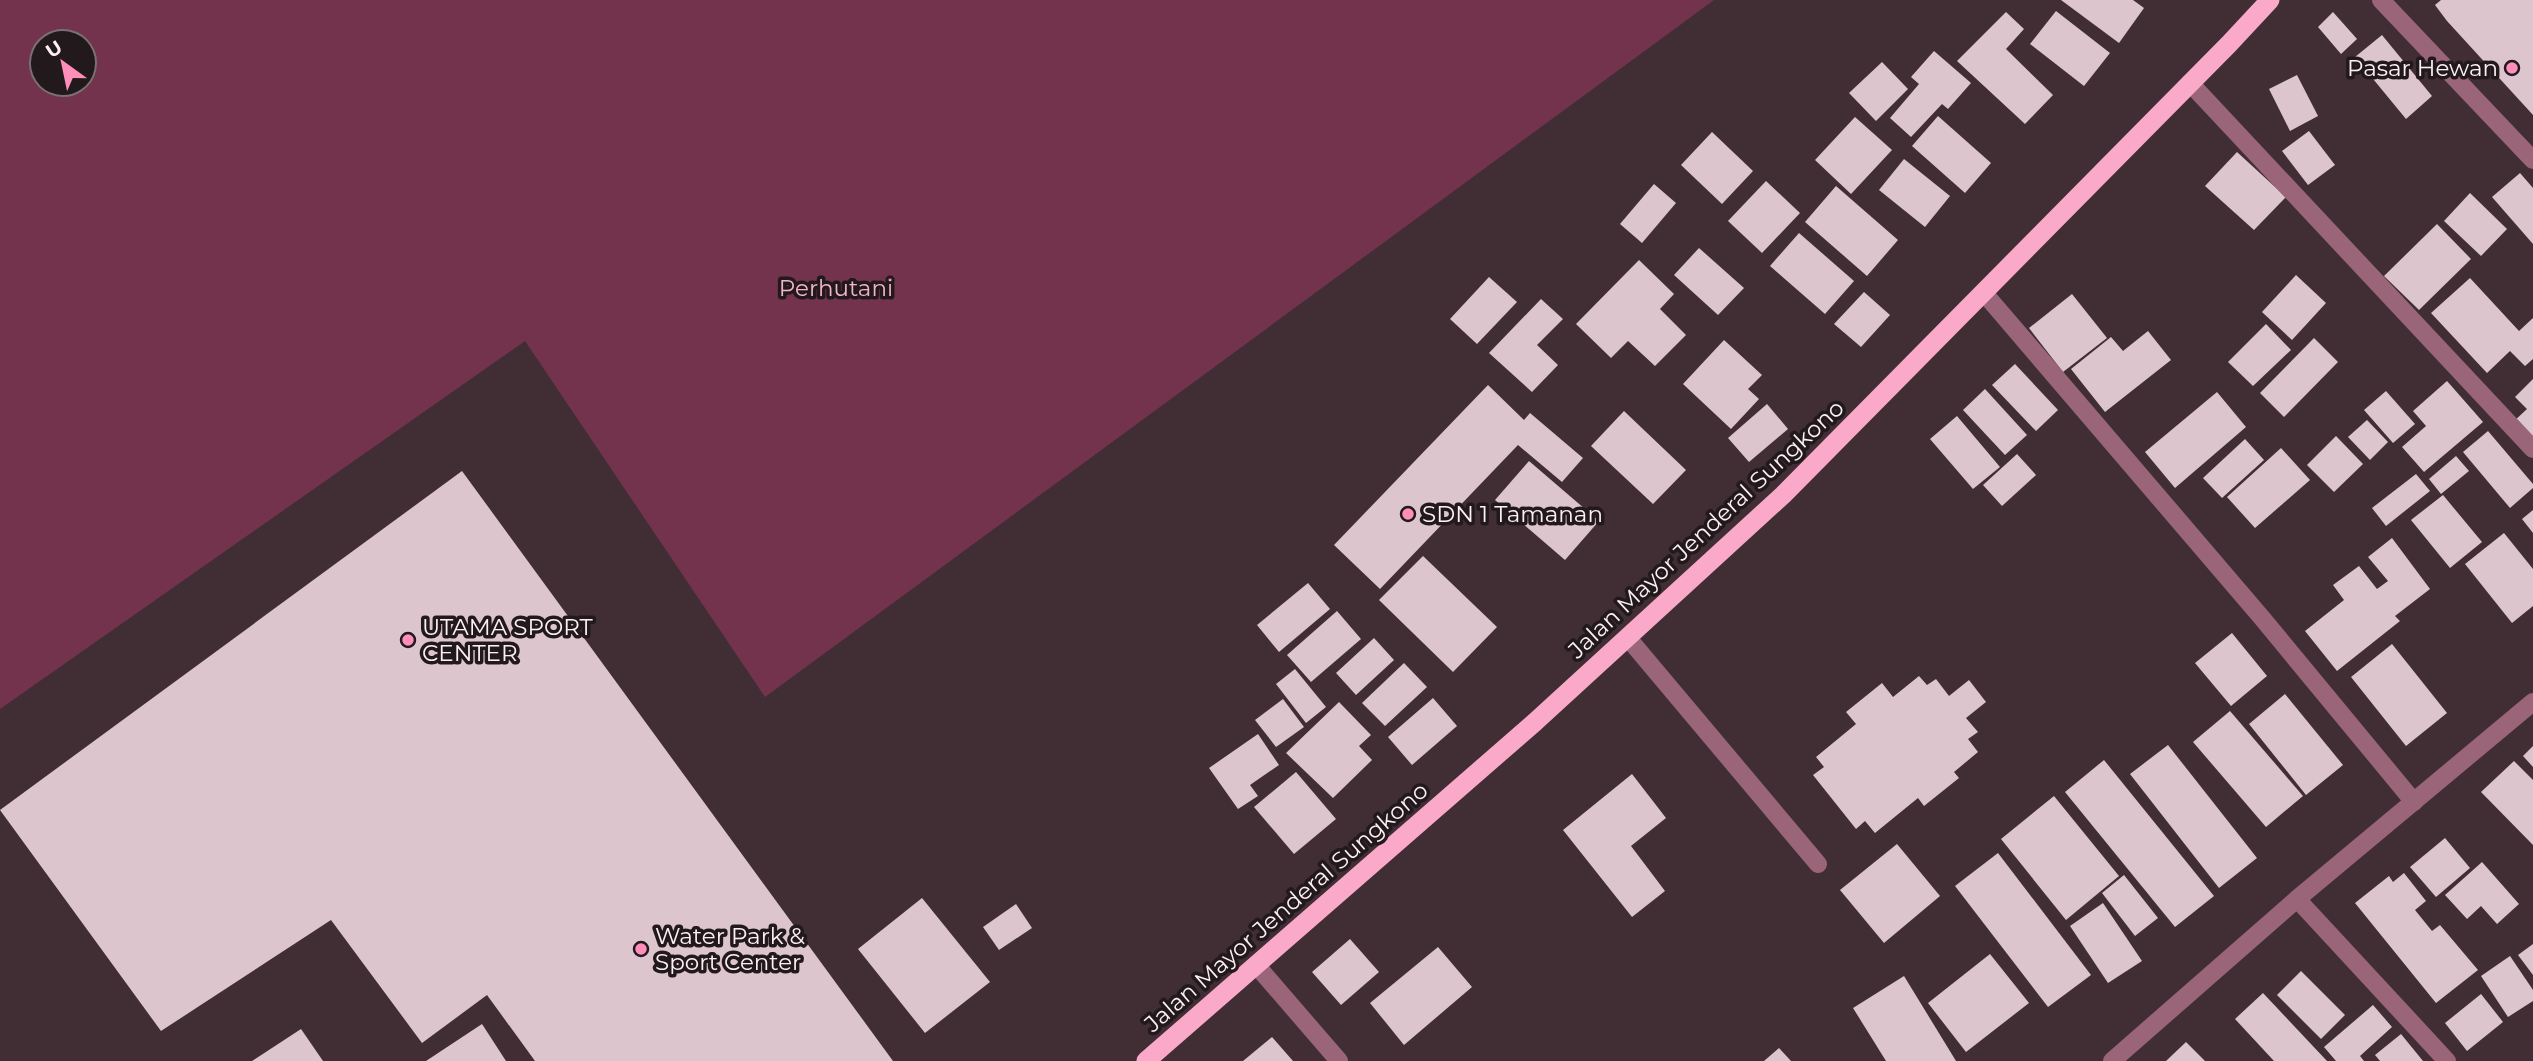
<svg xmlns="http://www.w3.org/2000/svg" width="2533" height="1061" viewBox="0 0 2533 1061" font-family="Montserrat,sans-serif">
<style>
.green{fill:#73334d;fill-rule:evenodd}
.building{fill:#ddc5cd}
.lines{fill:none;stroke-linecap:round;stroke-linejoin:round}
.service{stroke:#9a6578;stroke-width:18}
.minor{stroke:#9a6578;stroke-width:18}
.trunk{stroke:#faaac8;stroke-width:19}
.poi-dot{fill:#ff8eba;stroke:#22191c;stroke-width:2.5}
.labels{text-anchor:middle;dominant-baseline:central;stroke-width:7;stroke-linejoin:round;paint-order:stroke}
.poi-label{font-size:23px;fill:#fdf0f4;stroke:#22191c;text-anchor:start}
.park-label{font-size:23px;fill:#f3b3c9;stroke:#22191c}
.street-label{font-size:23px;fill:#fdf0f4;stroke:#22191c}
</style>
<rect width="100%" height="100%" fill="#412e35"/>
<path class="green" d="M 0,0 L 1714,0 L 765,697 L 525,341 L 0,709 ZM 42,42 L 84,42 L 84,84 L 42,84 Z"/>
<g class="building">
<path d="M 2061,0 L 2133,0 L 2144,8 L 2119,43 Z"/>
<path d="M 2441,0 L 2533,0 L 2533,115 L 2447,21 L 2435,5 Z"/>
<path d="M 2056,11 L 2110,53 L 2084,86 L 2030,44 Z"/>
<path d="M 2006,12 L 2024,29 L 2006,49 L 2053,95 L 2025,124 L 1957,61 Z"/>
<path d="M 2333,12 L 2357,39 L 2341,54 L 2318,27 Z"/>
<path d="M 2382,35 L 2432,96 L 2406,119 L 2355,57 Z"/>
<path d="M 1934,51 L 1971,83 L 1948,109 L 1942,104 L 1911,137 L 1890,118 L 1919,84 L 1911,77 Z"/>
<path d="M 1882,62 L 1908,89 L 1876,121 L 1849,93 Z"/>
<path d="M 2297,75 L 2318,116 L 2290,131 L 2269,89 Z"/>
<path d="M 1938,116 L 1991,163 L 1965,193 L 1912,146 Z"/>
<path d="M 1855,117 L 1892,150 L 1851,194 L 1815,160 Z"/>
<path d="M 2309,131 L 2335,165 L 2308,185 L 2282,151 Z"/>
<path d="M 1712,132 L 1753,171 L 1722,204 L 1681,165 Z"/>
<path d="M 2237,152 L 2286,197 L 2254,230 L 2205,186 Z"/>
<path d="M 1904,159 L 1950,196 L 1925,227 L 1879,190 Z"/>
<path d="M 2520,173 L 2533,188 L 2533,244 L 2492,197 Z"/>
<path d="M 1766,181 L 1800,213 L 1762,253 L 1728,221 Z"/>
<path d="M 1654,184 L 1676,203 L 1642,243 L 1620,224 Z"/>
<path d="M 1836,186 L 1898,240 L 1867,276 L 1805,222 Z"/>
<path d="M 2470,193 L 2507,229 L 2481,256 L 2444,221 Z"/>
<path d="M 2437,224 L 2471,259 L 2419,310 L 2384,276 Z"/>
<path d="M 1799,233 L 1854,281 L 1825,314 L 1770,266 Z"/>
<path d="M 1699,248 L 1744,288 L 1718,315 L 1674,275 Z"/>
<path d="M 1639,260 L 1674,294 L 1660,309 L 1686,335 L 1655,366 L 1628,341 L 1611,358 L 1576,324 Z"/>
<path d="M 2296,275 L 2326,303 L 2292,340 L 2262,312 Z"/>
<path d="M 1489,277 L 1517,302 L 1477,344 L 1450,319 Z"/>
<path d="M 2470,278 L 2519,331 L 2533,318 L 2533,359 L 2525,366 L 2510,351 L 2487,373 L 2431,313 Z"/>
<path d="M 1864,292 L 1890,315 L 1861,347 L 1834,324 Z"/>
<path d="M 2072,294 L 2107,338 L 2063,372 L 2029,328 Z"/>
<path d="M 1541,299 L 1563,319 L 1537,345 L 1558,365 L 1532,392 L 1489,353 Z"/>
<path d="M 2266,324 L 2291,350 L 2253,386 L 2228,362 Z"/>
<path d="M 2148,331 L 2171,360 L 2105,412 L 2071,369 L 2111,337 L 2123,351 Z"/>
<path d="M 2314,338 L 2338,362 L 2284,417 L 2260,393 Z"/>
<path d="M 1724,340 L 1762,375 L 1748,389 L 1759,399 L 1731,429 L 1683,384 Z"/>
<path d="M 2015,364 L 2058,410 L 2036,431 L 1992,385 Z"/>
<path d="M 2533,379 L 2533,446 L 2512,423 L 2527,409 L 2515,397 Z"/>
<path d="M 2447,381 L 2483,422 L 2424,472 L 2402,447 L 2426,426 L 2413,411 Z"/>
<path d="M 1488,385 L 1524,420 L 1530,413 L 1583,458 L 1562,482 L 1518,445 L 1380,589 L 1334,545 Z"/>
<path d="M 1985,389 L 2027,435 L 2005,455 L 1963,410 Z"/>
<path d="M 2386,391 L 2415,424 L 2393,443 L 2364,410 Z"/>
<path d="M 2217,392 L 2246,427 L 2175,488 L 2145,452 Z"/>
<path d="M 1767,404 L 1788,429 L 1749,462 L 1728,438 Z"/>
<path d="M 1624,411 L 1686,470 L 1653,504 L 1591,446 Z"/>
<path d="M 1957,416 L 2000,467 L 1973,489 L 1930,439 Z"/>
<path d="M 2367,420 L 2388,442 L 2370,460 L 2348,437 Z"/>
<path d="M 2488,431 L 2533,484 L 2533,488 L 2510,508 L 2463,452 Z"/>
<path d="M 2336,436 L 2363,464 L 2334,492 L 2307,465 Z"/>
<path d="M 2245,439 L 2264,460 L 2222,498 L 2203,478 Z"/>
<path d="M 2281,448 L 2310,480 L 2255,528 L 2227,497 Z"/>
<path d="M 2017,454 L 2036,475 L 2002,506 L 1983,485 Z"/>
<path d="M 2456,456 L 2469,471 L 2441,494 L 2429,479 Z"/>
<path d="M 1529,461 L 1599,521 L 1565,560 L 1495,500 Z"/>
<path d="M 462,471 L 893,1061 L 535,1061 L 487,995 L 422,1043 L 331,920 L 161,1031 L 0,810 Z"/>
<path d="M 2416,474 L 2430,491 L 2386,526 L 2372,508 Z"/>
<path d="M 2443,495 L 2482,542 L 2450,568 L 2411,520 Z"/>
<path d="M 2533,510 L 2533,533 L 2522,519 Z"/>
<path d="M 2504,533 L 2533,569 L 2533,606 L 2512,623 L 2465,564 Z"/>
<path d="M 2392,538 L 2430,589 L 2395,616 L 2400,621 L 2337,671 L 2305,631 L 2344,600 L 2333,585 L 2359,566 L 2377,589 L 2388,581 L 2368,557 Z"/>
<path d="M 1423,556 L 1497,627 L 1453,672 L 1379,600 Z"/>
<path d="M 1308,583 L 1330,609 L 1279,652 L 1257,625 Z"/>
<path d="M 1337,611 L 1361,639 L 1311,682 L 1287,655 Z"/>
<path d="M 2232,633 L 2267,676 L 2231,706 L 2195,663 Z"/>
<path d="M 1374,638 L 1394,660 L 1356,695 L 1336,673 Z"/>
<path d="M 2392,644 L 2447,713 L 2406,746 L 2351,677 Z"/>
<path d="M 1404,663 L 1427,687 L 1385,726 L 1362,703 Z"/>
<path d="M 1295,669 L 1326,707 L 1306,723 L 1276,684 Z"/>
<path d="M 1919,676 L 1927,685 L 1936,679 L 1949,696 L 1969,680 L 1986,702 L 1966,718 L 1978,732 L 1968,739 L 1978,752 L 1954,772 L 1959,778 L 1924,806 L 1918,798 L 1875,833 L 1865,821 L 1856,829 L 1813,775 L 1824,767 L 1816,757 L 1856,724 L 1846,712 L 1882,683 L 1893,697 Z"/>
<path d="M 2285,694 L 2343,765 L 2306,795 L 2249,724 Z"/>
<path d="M 1433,698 L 1457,726 L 1412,765 L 1388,737 Z"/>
<path d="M 1283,699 L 1304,727 L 1276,747 L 1255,720 Z"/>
<path d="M 1339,702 L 1371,735 L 1359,746 L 1372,760 L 1333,798 L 1286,753 Z"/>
<path d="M 2230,711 L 2303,796 L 2266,827 L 2193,742 Z"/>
<path d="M 1258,734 L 1279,765 L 1250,785 L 1258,796 L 1238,809 L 1209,768 Z"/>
<path d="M 2168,745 L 2257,858 L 2219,888 L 2130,774 Z"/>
<path d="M 2533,746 L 2533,767 L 2523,756 Z"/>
<path d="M 2104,760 L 2214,896 L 2175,927 L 2065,792 Z"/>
<path d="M 2514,761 L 2533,780 L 2533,845 L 2481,792 Z"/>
<path d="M 1296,772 L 1336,819 L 1294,854 L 1254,807 Z"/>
<path d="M 1632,774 L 1666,818 L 1631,846 L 1665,891 L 1632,917 L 1563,830 Z"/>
<path d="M 2054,796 L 2119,876 L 2066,920 L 2001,839 Z"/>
<path d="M 2445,838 L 2470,868 L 2436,897 L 2410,867 Z"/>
<path d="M 1897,844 L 1940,896 L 1884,943 L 1840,890 Z"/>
<path d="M 1998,853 L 2091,975 L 2048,1007 L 1955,886 Z"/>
<path d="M 2482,862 L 2519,904 L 2497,924 L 2481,906 L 2467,919 L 2445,895 Z"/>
<path d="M 2404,873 L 2426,901 L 2415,910 L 2432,931 L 2440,925 L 2478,970 L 2436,1003 L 2355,903 L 2389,876 L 2393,882 Z"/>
<path d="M 2124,875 L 2158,918 L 2135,936 L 2102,893 Z"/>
<path d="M 922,898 L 990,982 L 925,1033 L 858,949 Z"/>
<path d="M 2103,903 L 2142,961 L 2108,983 L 2070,926 Z"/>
<path d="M 1016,904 L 1032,928 L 999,950 L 983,927 Z"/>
<path d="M 1350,939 L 1379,972 L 1341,1005 L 1312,972 Z"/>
<path d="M 2533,944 L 2533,975 L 2518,955 Z"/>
<path d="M 1438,947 L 1472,987 L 1404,1045 L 1370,1003 Z"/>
<path d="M 1990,954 L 2029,1003 L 1966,1052 L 1928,1003 Z"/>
<path d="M 2510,956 L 2533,990 L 2533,1001 L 2508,1017 L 2481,976 Z"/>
<path d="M 2301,971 L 2345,1015 L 2321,1039 L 2277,995 Z"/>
<path d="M 1904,976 L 1956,1061 L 1886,1061 L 1853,1008 Z"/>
<path d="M 2263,993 L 2327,1061 L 2274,1061 L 2235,1019 Z"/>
<path d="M 2481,994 L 2503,1022 L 2467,1051 L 2445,1023 Z"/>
<path d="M 2373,1005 L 2392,1027 L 2360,1056 L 2364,1061 L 2336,1061 L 2324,1047 Z"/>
<path d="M 482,1024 L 506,1061 L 426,1061 Z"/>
<path d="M 301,1029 L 323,1061 L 252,1061 Z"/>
<path d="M 2401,1034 L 2423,1061 L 2380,1061 L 2375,1055 Z"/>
<path d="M 1272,1037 L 1293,1061 L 1243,1061 Z"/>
<path d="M 2186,1042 L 2205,1061 L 2166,1061 Z"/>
<path d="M 1779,1048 L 1791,1061 L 1764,1061 Z"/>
</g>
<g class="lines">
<path class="service" d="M 1628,638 L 1818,864"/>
<g class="minor">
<path d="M 2381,0 L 2533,160"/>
<path d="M 2190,83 L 2533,449"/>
<path d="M 1984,293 L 2262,618 L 2414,802"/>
<path d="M 2297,899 L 2447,1061"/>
<path d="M 1257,966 L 1339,1061"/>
<path d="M 2112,1061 L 2297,899 L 2533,702"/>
</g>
<path class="trunk" d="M 1146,1061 L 1535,722 L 1783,495 L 2229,44 L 2270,0"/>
</g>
<g class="poi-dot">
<circle cx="2512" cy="68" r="7"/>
<circle cx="1408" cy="514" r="7"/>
<circle cx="408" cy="640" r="7"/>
<circle cx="641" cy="949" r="7"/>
</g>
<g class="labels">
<g class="poi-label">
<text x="2498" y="68" text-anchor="end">Pasar Hewan</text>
<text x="1422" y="514">SDN 1 Tamanan</text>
<text x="422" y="627">UTAMA SPORT<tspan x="422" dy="26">CENTER</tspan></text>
<text x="655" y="936">Water Park &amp;<tspan x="655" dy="26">Sport Center</tspan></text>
</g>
<g class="park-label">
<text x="836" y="288">Perhutani</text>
</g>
<g class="street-label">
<text transform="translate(1706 529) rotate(-43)">Jalan Mayor Jenderal Sungkono</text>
<text transform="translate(1286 907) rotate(-41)">Jalan Mayor Jenderal Sungkono</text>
</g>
</g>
<g transform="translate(63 63) rotate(327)"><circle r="33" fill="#22191c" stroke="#7a6f72" stroke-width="2"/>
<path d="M0-5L12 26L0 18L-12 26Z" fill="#ff8eba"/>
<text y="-10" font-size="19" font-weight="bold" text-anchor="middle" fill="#fdf0f4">U</text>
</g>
</svg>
